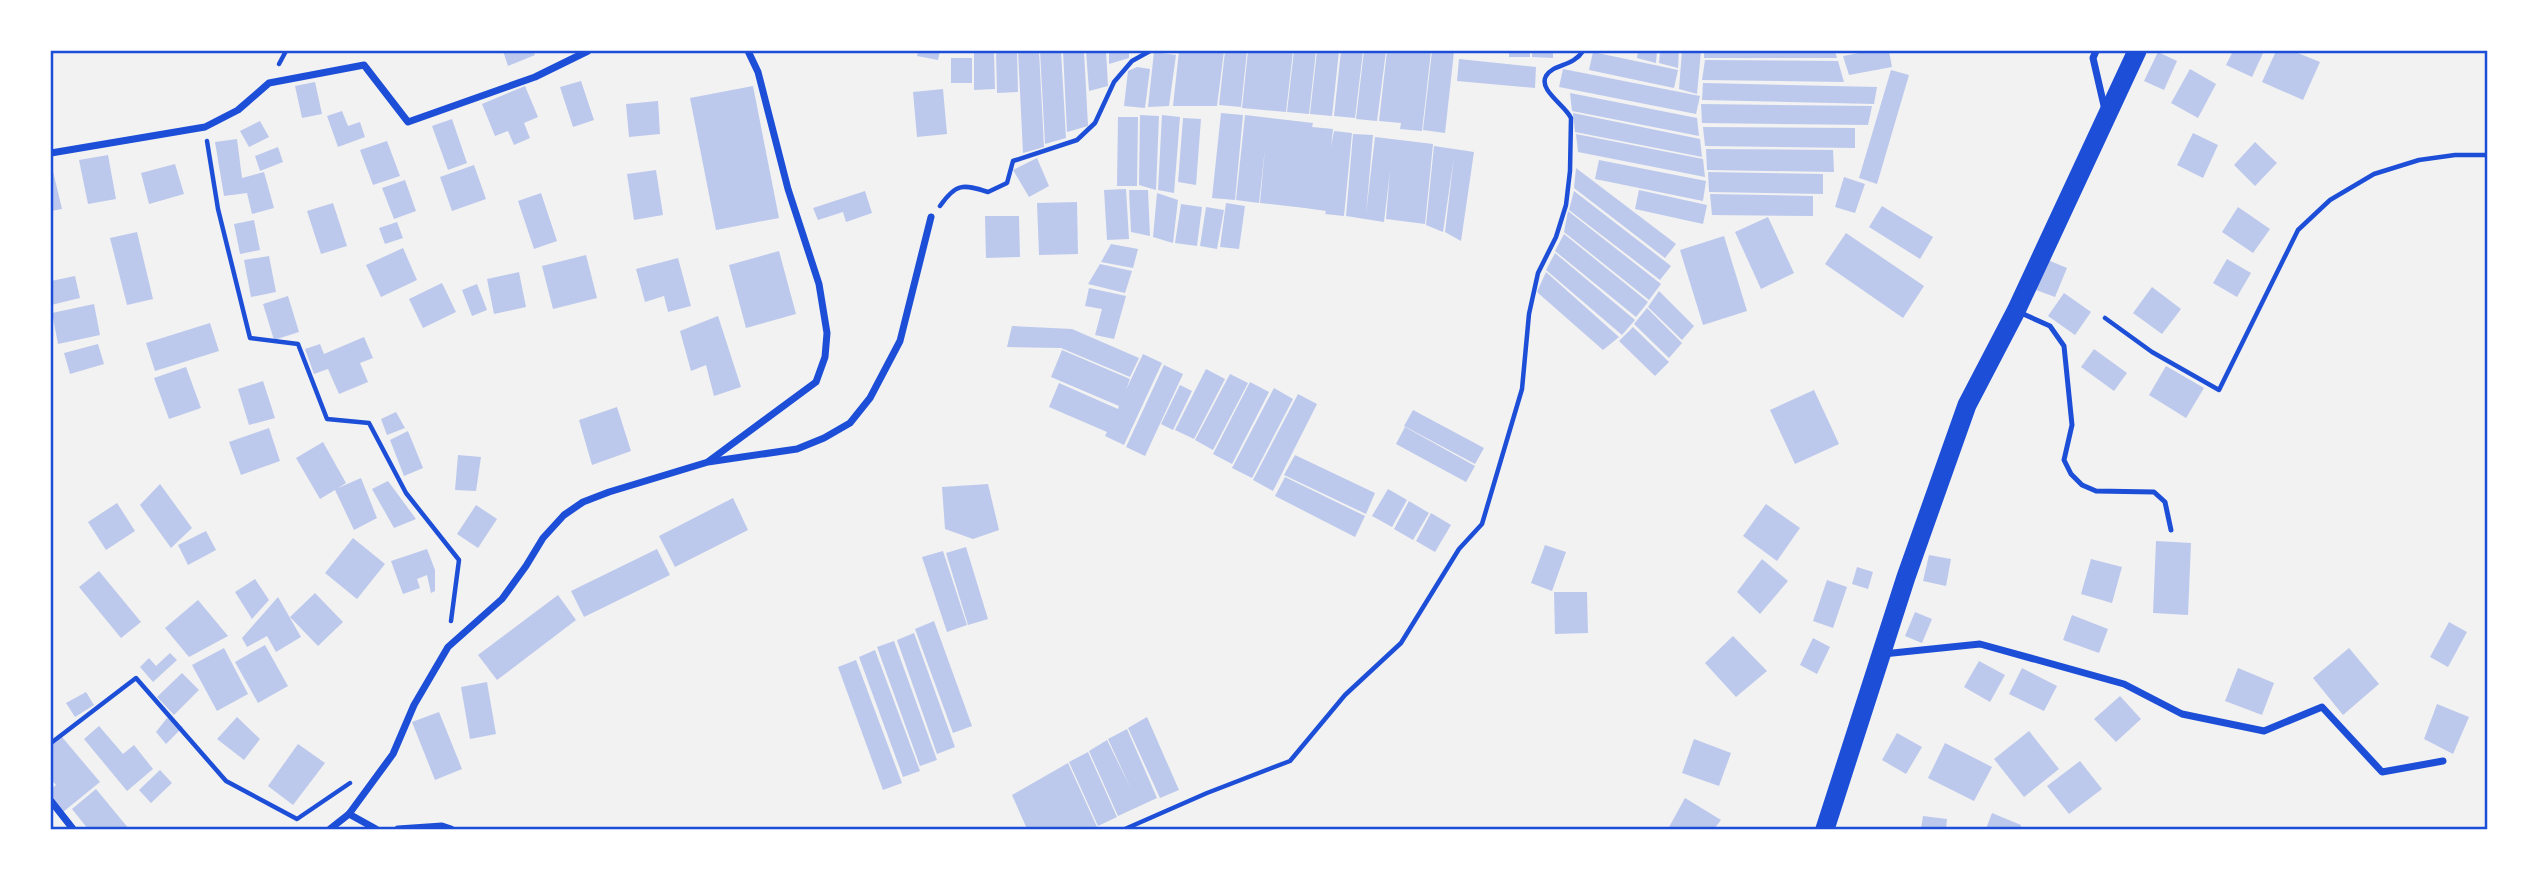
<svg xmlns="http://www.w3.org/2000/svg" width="2538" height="880" viewBox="0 0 2538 880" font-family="'Roboto Condensed',sans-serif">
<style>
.building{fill:#bdc9ec}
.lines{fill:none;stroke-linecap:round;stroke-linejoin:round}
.path{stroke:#1d4ed8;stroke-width:4.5}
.service{stroke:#1d4ed8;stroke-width:5}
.minor{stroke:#1d4ed8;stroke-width:7}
.trunk{stroke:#1d4ed8;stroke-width:19}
.neatline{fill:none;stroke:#1d4ed8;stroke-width:2.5}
</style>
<rect width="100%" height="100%" fill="#f2f2f2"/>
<g class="building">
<path d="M 503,51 L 533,51 L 535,55 L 508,66 Z"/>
<path d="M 918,51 L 940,51 L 938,60 L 917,56 Z"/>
<path d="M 974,51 L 994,51 L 995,89 L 974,90 Z"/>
<path d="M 996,51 L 1017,51 L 1018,92 L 997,93 Z"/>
<path d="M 1018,51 L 1039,51 L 1044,147 L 1023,153 Z"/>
<path d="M 1040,51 L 1061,51 L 1066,138 L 1045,144 Z"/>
<path d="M 1063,51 L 1084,51 L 1088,126 L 1067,132 Z"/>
<path d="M 1086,51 L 1106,51 L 1108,86 L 1089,91 Z"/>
<path d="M 1109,51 L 1129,51 L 1129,58 L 1109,64 Z"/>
<path d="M 1179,51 L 1224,51 L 1217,106 L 1173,106 Z"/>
<path d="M 1225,51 L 1247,51 L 1241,107 L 1219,105 Z"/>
<path d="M 1248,51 L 1293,51 L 1286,112 L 1242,108 Z"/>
<path d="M 1294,51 L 1316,51 L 1309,114 L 1287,112 Z"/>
<path d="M 1317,51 L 1339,51 L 1332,116 L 1310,114 Z"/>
<path d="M 1341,51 L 1363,51 L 1355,118 L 1334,116 Z"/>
<path d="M 1364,51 L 1386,51 L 1377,121 L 1356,119 Z"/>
<path d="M 1387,51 L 1431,51 L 1422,131 L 1400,129 L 1401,123 L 1379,121 Z"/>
<path d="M 1432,51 L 1454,52 L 1445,133 L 1423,130 Z"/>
<rect x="1509" y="51" width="21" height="6"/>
<path d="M 1532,51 L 1553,51 L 1553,58 L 1532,57 Z"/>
<path d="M 1638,51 L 1657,51 L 1656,63 L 1637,58 Z"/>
<path d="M 1660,51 L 1679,51 L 1678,68 L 1659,63 Z"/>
<path d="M 1682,51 L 1701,51 L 1697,94 L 1679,89 Z"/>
<path d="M 1704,51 L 1835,51 L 1837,58 L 1704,58 Z"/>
<path d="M 1869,51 L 1889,51 L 1892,67 L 1849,75 L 1843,56 Z"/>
<path d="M 2233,51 L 2264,51 L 2252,77 L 2226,65 Z"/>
<path d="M 2276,51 L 2293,51 L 2320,62 L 2303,100 L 2262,82 Z"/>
<path d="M 1154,52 L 1176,55 L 1169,106 L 1148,107 Z"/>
<path d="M 1593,52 L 1678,70 L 1674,88 L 1589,70 Z"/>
<path d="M 2158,52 L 2177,61 L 2164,90 L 2144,81 Z"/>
<rect x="951" y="58" width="21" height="25"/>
<path d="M 1459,59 L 1536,67 L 1535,88 L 1457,81 Z"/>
<path d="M 1705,60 L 1838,61 L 1844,82 L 1702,80 Z"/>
<path d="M 1137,67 L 1150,69 L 1145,108 L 1124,106 L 1128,71 Z"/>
<path d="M 1563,69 L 1700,96 L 1696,114 L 1559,87 Z"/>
<path d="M 2190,69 L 2216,84 L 2198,118 L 2171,103 Z"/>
<path d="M 1891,70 L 1909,75 L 1877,184 L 1859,178 Z"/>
<path d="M 581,81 L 594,120 L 573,127 L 560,87 Z"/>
<path d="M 315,82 L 322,114 L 302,118 L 295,86 Z"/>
<path d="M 1703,83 L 1877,87 L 1874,104 L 1702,100 Z"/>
<path d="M 525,86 L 538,117 L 524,123 L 530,138 L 514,145 L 508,131 L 495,136 L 482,104 Z"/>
<path d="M 753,86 L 779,218 L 716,230 L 690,98 Z"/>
<path d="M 943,89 L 947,134 L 917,137 L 913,92 Z"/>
<path d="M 1570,93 L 1697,118 L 1699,136 L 1572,111 Z"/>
<path d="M 658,101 L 660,134 L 629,137 L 626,104 Z"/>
<path d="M 1701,104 L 1872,106 L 1868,125 L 1702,123 Z"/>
<path d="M 342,111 L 348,126 L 360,122 L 365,137 L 338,147 L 327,116 Z"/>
<path d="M 1221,113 L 1243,115 L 1235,200 L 1212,198 Z"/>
<path d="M 1573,113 L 1700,139 L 1702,157 L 1575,132 Z"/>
<path d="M 1140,115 L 1159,116 L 1156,190 L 1139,185 Z"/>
<path d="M 1162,115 L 1180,117 L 1174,193 L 1158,190 Z"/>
<path d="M 1245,115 L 1313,123 L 1312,127 L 1333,129 L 1331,147 L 1334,131 L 1352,133 L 1344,216 L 1325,214 L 1326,211 L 1305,208 L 1260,203 L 1265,148 L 1259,203 L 1236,200 Z"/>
<path d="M 1118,117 L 1138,117 L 1137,186 L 1117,186 Z"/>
<path d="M 1183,118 L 1201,119 L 1196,185 L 1178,182 Z"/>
<path d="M 452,119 L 467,163 L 448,170 L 432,126 Z"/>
<path d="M 260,121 L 269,137 L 249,147 L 240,131 Z"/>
<path d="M 1703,127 L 1855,128 L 1855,148 L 1705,146 Z"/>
<path d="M 2193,133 L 2218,145 L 2203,178 L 2177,165 Z"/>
<path d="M 1353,134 L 1373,135 L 1366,214 L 1375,137 L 1433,144 L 1425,224 L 1386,219 L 1390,171 L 1384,222 L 1346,216 Z"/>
<path d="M 1576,134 L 1703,159 L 1705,177 L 1578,152 Z"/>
<path d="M 237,139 L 242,178 L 264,172 L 274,208 L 252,214 L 247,193 L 224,196 L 215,142 Z"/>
<path d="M 387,141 L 400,176 L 373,185 L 360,150 Z"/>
<path d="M 2255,142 L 2277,163 L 2255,186 L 2234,165 Z"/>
<path d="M 1434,146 L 1474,152 L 1461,241 L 1445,232 L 1454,157 L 1443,232 L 1426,225 Z"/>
<path d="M 278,147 L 283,162 L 260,171 L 255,156 Z"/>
<path d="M 1706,149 L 1833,150 L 1834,172 L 1707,170 Z"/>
<path d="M 108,155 L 116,199 L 88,204 L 79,160 Z"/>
<path d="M 1037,158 L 1049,186 L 1029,197 L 1013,170 Z"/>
<path d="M 1599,160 L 1706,181 L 1703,201 L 1595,179 Z"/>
<path d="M 175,164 L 184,194 L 149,204 L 141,173 Z"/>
<path d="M 474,165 L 486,199 L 452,211 L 440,177 Z"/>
<path d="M 52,167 L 62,209 L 51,211 L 51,168 Z"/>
<path d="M 1576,168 L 1676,244 L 1665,258 L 1574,188 Z"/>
<path d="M 656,170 L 663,215 L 634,220 L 627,174 Z"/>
<path d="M 1708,172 L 1823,174 L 1823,194 L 1709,192 Z"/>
<path d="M 1844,177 L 1865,184 L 1855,213 L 1835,207 Z"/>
<path d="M 405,180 L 416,211 L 394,219 L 382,188 Z"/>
<path d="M 1126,189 L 1129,239 L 1107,240 L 1104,190 Z"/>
<path d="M 1129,190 L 1148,190 L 1150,236 L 1131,232 Z"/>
<path d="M 1639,190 L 1707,205 L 1703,224 L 1635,209 Z"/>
<path d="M 865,191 L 872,213 L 846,222 L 843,212 L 818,220 L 813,208 Z"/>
<path d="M 1574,191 L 1671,266 L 1660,280 L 1569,210 Z"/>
<path d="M 541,193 L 557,241 L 534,249 L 518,201 Z"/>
<path d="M 1157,193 L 1178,200 L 1173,243 L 1153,237 Z"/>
<path d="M 1710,194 L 1813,196 L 1813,216 L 1712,215 Z"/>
<path d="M 1077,202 L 1078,254 L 1039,255 L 1037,203 Z"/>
<path d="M 333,203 L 347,246 L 321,254 L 307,211 Z"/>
<path d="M 1226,203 L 1245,206 L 1239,249 L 1220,247 Z"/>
<path d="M 1181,204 L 1202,207 L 1197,246 L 1175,243 Z"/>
<path d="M 1882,206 L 1933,237 L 1920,259 L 1869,227 Z"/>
<path d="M 1206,207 L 1224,210 L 1217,249 L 1200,246 Z"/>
<path d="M 2238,207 L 2270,229 L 2253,253 L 2222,232 Z"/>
<path d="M 1568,211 L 1661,284 L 1649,300 L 1564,232 Z"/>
<path d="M 985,216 L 1019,216 L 1020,257 L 986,258 Z"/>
<path d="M 1768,217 L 1794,273 L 1761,289 L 1735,232 Z"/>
<path d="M 254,220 L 260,250 L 240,254 L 234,224 Z"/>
<path d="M 397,222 L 403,238 L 385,244 L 379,228 Z"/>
<path d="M 137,232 L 153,299 L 127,305 L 110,238 Z"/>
<path d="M 1846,233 L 1924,286 L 1903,318 L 1825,264 Z"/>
<path d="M 1564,234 L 1648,302 L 1636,317 L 1555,251 Z"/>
<path d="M 1724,236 L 1747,311 L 1703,325 L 1680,250 Z"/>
<path d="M 1111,244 L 1138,249 L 1133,268 L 1101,262 Z"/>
<path d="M 403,248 L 417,280 L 381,297 L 366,265 Z"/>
<path d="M 779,251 L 796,314 L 746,328 L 729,265 Z"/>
<path d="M 1555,253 L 1635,320 L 1622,335 L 1546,270 Z"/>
<path d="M 586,255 L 597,298 L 553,309 L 542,266 Z"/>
<path d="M 269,256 L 276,292 L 251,297 L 244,260 Z"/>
<path d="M 678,258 L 691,306 L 668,312 L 664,296 L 645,302 L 636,269 Z"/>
<path d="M 2043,258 L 2067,268 L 2055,297 L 2031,288 Z"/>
<path d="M 2227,259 L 2251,273 L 2237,297 L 2213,283 Z"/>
<path d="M 1100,264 L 1132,271 L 1125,293 L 1088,284 Z"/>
<path d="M 519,272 L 526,307 L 494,314 L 487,279 Z"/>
<path d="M 1546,272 L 1619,337 L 1603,350 L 1537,292 Z"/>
<path d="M 75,276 L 80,298 L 51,305 L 51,281 Z"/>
<path d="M 442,283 L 456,312 L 423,328 L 409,299 Z"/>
<path d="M 477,284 L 487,310 L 472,316 L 462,290 Z"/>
<path d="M 2152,287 L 2181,309 L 2162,334 L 2133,313 Z"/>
<path d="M 1089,288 L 1126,296 L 1114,339 L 1095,335 L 1102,309 L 1085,306 Z"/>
<path d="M 1659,291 L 1694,326 L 1682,340 L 1648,307 Z"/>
<path d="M 2064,293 L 2091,312 L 2075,335 L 2048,316 Z"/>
<path d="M 288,296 L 299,332 L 274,340 L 263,304 Z"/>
<path d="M 94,304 L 100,335 L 58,344 L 52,313 Z"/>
<path d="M 1647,308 L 1682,343 L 1669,358 L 1634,324 Z"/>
<path d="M 718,316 L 741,387 L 714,396 L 706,365 L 691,371 L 680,331 Z"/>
<path d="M 210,323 L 219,351 L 155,371 L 146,343 Z"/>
<path d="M 1012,326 L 1072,329 L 1139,358 L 1130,377 L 1061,348 L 1007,347 Z"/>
<path d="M 1633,327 L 1669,362 L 1655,376 L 1619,341 Z"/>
<path d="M 364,337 L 373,358 L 360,363 L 368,382 L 339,394 L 328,369 L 314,374 L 305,349 L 320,344 L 324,354 Z"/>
<path d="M 98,344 L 104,364 L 70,374 L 64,353 Z"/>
<path d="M 2094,349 L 2127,373 L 2114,391 L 2081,367 Z"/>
<path d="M 1062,350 L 1130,379 L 1126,390 L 1143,354 L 1162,363 L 1124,445 L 1105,436 L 1107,432 L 1049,407 L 1059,383 L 1118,409 L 1119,406 L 1051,377 Z"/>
<path d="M 1164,365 L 1183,374 L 1145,456 L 1126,447 Z"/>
<path d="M 2166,366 L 2204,388 L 2186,418 L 2149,395 Z"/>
<path d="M 186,367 L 201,408 L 169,419 L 154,378 Z"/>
<path d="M 1206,369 L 1225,379 L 1194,439 L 1175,430 Z"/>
<path d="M 1230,374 L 1248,383 L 1213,450 L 1195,440 Z"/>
<path d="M 263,381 L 275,418 L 249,425 L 238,389 Z"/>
<path d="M 1250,382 L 1269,392 L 1232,464 L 1213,454 Z"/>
<path d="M 1180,385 L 1192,391 L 1173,430 L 1161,424 Z"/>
<path d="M 1274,388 L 1293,399 L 1252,478 L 1232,468 Z"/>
<path d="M 1814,390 L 1839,444 L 1795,464 L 1770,410 Z"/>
<path d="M 1298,394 L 1317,404 L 1273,491 L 1253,480 Z"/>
<path d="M 617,407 L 631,451 L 592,465 L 579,420 Z"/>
<path d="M 1413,410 L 1484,448 L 1475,464 L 1404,426 Z"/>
<path d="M 396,412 L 405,428 L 387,435 L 381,419 Z"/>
<path d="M 1405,427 L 1475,466 L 1466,482 L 1396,444 Z"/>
<path d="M 269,428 L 280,461 L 241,475 L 229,442 Z"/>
<path d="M 408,431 L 423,468 L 404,476 L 390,440 Z"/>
<path d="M 323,442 L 346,483 L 338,488 L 361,478 L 377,518 L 354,530 L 335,490 L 320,499 L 296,458 Z"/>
<path d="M 458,455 L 481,457 L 476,491 L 455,490 Z"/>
<path d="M 1295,455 L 1375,493 L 1366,514 L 1284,475 Z"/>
<path d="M 1285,477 L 1365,516 L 1355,537 L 1275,496 Z"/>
<path d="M 388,481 L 416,519 L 394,528 L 372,489 Z"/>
<path d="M 160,484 L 192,528 L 171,548 L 140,505 Z"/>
<path d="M 988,484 L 999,530 L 973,539 L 945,529 L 942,487 Z"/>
<path d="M 1388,489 L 1407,500 L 1392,527 L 1372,516 Z"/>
<path d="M 733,498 L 748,530 L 675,567 L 659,536 Z"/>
<path d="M 1409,501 L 1429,513 L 1413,540 L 1394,529 Z"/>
<path d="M 117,503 L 135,531 L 106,550 L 88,522 Z"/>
<path d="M 1766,504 L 1800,528 L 1777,561 L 1743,536 Z"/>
<path d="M 476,505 L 497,519 L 478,548 L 457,534 Z"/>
<path d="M 1431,513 L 1451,525 L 1435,552 L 1416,541 Z"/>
<path d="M 206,531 L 216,550 L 188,565 L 178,545 Z"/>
<path d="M 353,538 L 385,564 L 357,599 L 325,573 Z"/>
<path d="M 2156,541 L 2191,543 L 2188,615 L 2153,613 Z"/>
<path d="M 1545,545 L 1566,552 L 1552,591 L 1531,583 Z"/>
<path d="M 966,547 L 988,619 L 968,625 L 946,553 Z"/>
<path d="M 427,549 L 435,570 L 435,591 L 431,593 L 427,575 L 417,579 L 420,588 L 403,594 L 391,561 Z"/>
<path d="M 657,549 L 670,575 L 584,617 L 571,591 Z"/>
<path d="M 943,551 L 967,625 L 947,632 L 922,557 Z"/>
<path d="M 1929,555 L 1951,559 L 1946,586 L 1923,581 Z"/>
<path d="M 1762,559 L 1788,581 L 1760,614 L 1737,592 Z"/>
<path d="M 2091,559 L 2122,567 L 2112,603 L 2081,594 Z"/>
<path d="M 1857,567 L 1873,572 L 1868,589 L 1852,584 Z"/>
<path d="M 99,571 L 141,622 L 121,638 L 79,587 Z"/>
<path d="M 255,579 L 269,600 L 252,619 L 235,592 Z"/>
<path d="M 1827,580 L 1847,587 L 1833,628 L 1813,621 Z"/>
<path d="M 1554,592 L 1587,592 L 1588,633 L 1555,634 Z"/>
<path d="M 315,593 L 343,622 L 318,646 L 290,617 Z"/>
<path d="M 558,595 L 576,620 L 497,680 L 478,655 Z"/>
<path d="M 278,597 L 301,637 L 276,652 L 267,636 L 247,647 L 242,638 Z"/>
<path d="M 198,600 L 228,636 L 189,657 L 165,628 Z"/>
<path d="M 1915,612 L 1932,619 L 1922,643 L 1905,636 Z"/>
<path d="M 2072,615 L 2108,629 L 2099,653 L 2063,640 Z"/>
<path d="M 934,621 L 972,726 L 953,733 L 915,629 Z"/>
<path d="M 2449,622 L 2467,632 L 2448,667 L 2430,657 Z"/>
<path d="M 914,633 L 955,747 L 937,754 L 897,640 Z"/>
<path d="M 1733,636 L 1767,671 L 1736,697 L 1705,663 Z"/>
<path d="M 1813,638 L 1830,647 L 1817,674 L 1800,665 Z"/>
<path d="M 894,641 L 937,760 L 920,766 L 877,647 Z"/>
<path d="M 265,645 L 288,686 L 258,703 L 235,662 Z"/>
<path d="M 224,648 L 248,694 L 217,711 L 192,665 Z"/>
<path d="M 2349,648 L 2379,684 L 2343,715 L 2313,678 Z"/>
<path d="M 875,650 L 920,771 L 903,777 L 859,657 Z"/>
<path d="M 170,653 L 177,660 L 153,682 L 140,667 L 149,658 L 156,666 Z"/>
<path d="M 856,660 L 902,783 L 883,790 L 838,667 Z"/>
<path d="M 1979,661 L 2005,675 L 1990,702 L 1964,687 Z"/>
<path d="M 2022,668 L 2057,686 L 2044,711 L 2009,694 Z"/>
<path d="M 2238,668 L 2274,683 L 2262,715 L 2225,701 Z"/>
<path d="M 182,673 L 199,690 L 174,715 L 157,697 Z"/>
<path d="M 487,682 L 496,734 L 470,739 L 461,687 Z"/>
<path d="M 86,692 L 94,705 L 75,717 L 66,703 Z"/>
<path d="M 2120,696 L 2141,719 L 2116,742 L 2094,719 Z"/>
<path d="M 2437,704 L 2469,717 L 2453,754 L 2424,739 Z"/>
<path d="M 439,712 L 462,769 L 435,780 L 412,722 Z"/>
<path d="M 237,717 L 260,739 L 244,760 L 217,739 Z"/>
<path d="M 1147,717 L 1179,790 L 1160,798 L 1128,728 Z"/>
<path d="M 167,718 L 183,727 L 166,744 L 156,732 Z"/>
<path d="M 99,726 L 123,754 L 134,745 L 153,769 L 127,791 L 84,739 Z"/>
<path d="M 1127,729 L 1157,798 L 1118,816 L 1089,751 L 1107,740 L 1131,789 L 1108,739 Z"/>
<path d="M 2029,731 L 2059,769 L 2024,797 L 1994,759 Z"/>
<path d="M 1897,733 L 1922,747 L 1906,774 L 1882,760 Z"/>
<path d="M 62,737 L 100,782 L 63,812 L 51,797 L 51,789 L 56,785 L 51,779 L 51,746 Z"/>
<path d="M 1694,739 L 1731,753 L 1719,786 L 1682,773 Z"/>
<path d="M 1945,743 L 1992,767 L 1974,801 L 1928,778 Z"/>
<path d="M 298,744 L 325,763 L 293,805 L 268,786 Z"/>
<path d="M 1088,752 L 1117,817 L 1098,826 L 1069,762 Z"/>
<path d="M 2080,761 L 2102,789 L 2069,814 L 2047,786 Z"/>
<path d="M 1068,763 L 1097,827 L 1093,829 L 1027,829 L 1012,795 Z"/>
<path d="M 160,770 L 172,783 L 151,803 L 139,790 Z"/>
<path d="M 96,789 L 129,829 L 88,829 L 72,809 Z"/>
<path d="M 1685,798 L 1721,820 L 1714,829 L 1668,829 Z"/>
<path d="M 1992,813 L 2021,825 L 2020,829 L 1986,829 Z"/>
<path d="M 1923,816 L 1947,819 L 1946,829 L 1921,829 Z"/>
</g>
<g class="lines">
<g class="path">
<path d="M 279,64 L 286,51"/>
<path d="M 207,141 L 218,209 L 250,338 L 298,344 L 327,419 L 369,423 L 406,493 L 459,560 L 451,621"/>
<path d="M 940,206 C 956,183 963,184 988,192 L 1007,183 L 1013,161 L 1077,140 L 1095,123 L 1114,82 L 1132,61 L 1150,51"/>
<path d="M 2105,318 L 2152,352 L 2219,390 L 2298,230 L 2330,200 L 2374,174 L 2419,160 L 2455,155 L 2487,155"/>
<path d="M 51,743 L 136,678 L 226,781 L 297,819 L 350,783"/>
<path d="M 1125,829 L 1207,793 L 1290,761 L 1345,695 L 1401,643 L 1459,549 L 1482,524 L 1522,389 L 1529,314 L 1538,273 L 1556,237 L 1566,205 L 1570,171 L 1571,118 C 1565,105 1538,90 1546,76 C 1554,63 1573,67 1583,51"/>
</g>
<path class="service" d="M 2021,313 L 2050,326 L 2064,346 L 2072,425 L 2064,460 L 2071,474 L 2082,485 L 2096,491 L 2154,492 L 2165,502 L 2171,530"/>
<g class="minor">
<path d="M 2096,51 L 2093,58 L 2105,110"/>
<path d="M 51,153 L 205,127 L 238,110 L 269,83 L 364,65 L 408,122 L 535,77 L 588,51"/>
<path d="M 709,461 L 816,382 L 825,357 L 827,333 L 819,284 L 788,189 L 758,72 L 748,51"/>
<path d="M 1883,654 L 1980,644 L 2124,684 L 2182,714 L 2264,731 L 2322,707 L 2382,772 L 2443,761"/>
<path d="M 51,801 L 73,829"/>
<path d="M 349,814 L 376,829"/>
<path d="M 330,829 L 349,814 L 393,754 L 414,705 L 448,647 L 502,599 L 526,566 L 543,538 L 564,515 L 583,502 L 609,492 L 708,462 L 797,449 L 824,438 L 850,423 L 870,398 L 900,341 L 931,217"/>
<path d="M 398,829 L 442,826 L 451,829"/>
</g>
<path class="trunk" d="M 1825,829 L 1906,577 L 1967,405 L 2016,311 L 2137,51"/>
</g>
<rect width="2538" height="880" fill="none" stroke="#ffffff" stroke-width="105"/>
<rect x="52" y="52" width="2434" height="776" class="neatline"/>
</svg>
